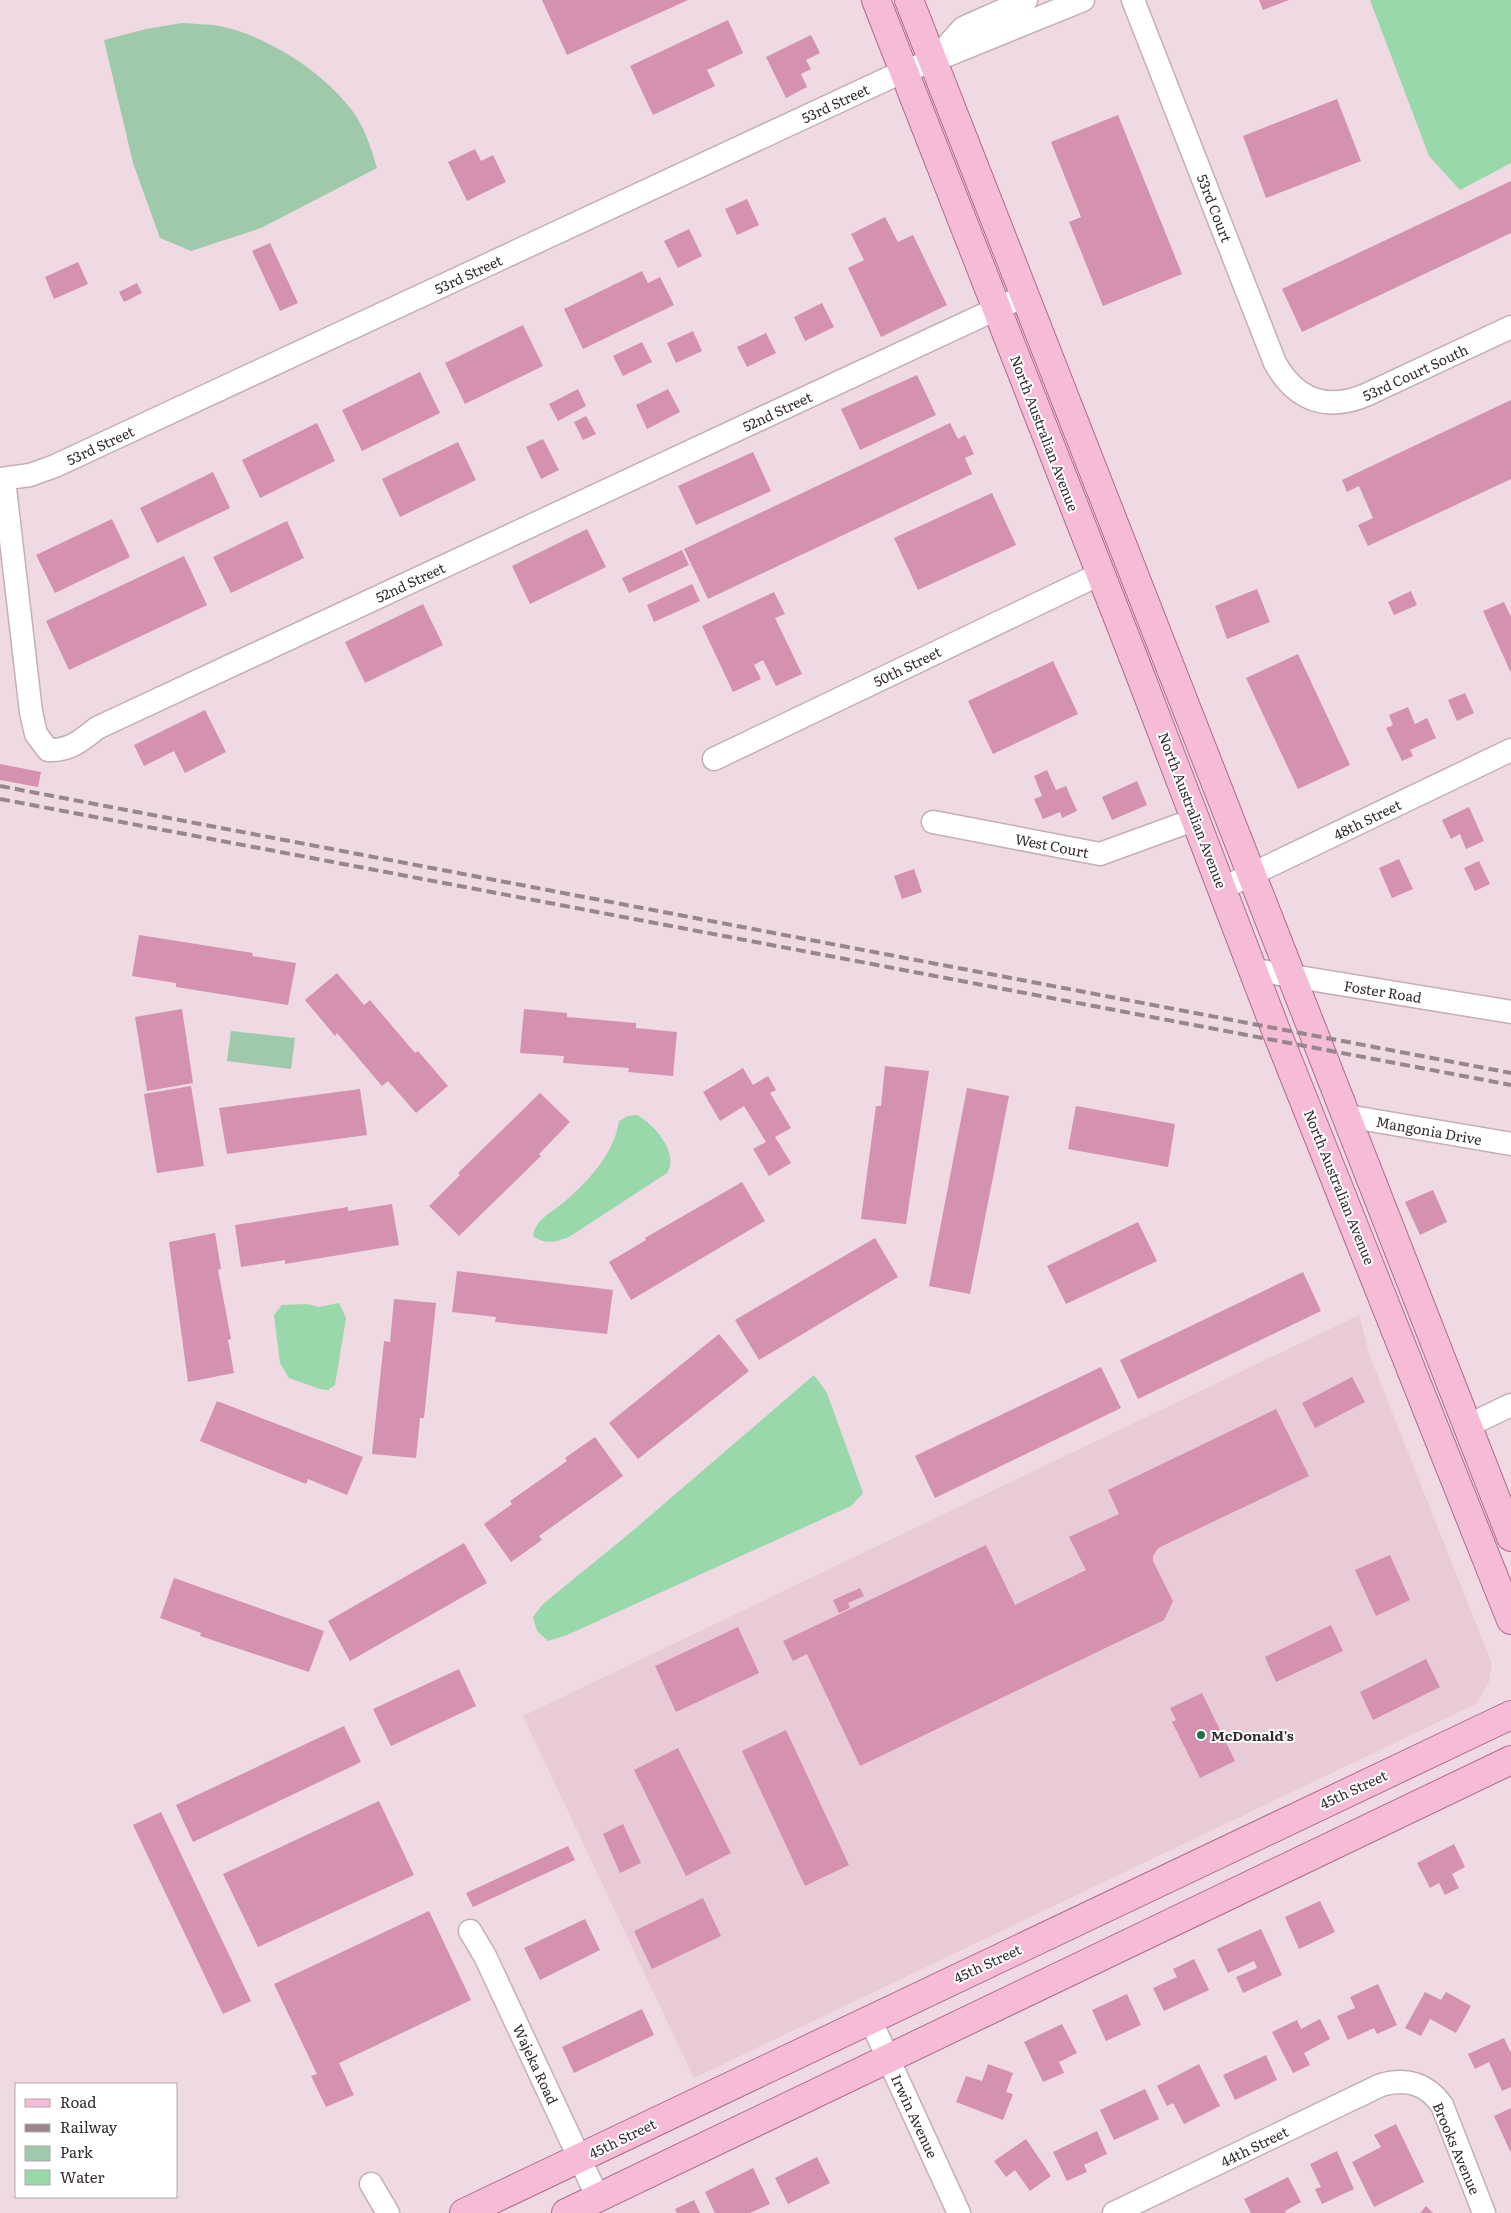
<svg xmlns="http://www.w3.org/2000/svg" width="1511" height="2213" viewBox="0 0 1511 2213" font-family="Literata,serif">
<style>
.built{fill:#e8cbd7}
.green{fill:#9fc9ab}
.water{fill:#98d8ab}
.building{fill:#d591b0}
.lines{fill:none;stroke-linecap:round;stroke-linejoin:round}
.minor-casing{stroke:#c4afb8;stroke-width:25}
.major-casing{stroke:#ae6c8b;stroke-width:30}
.minor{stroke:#fff;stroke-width:22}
.major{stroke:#f6bbd7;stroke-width:28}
.rail{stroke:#97878d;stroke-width:4;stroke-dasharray:10 5;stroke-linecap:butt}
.poi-dot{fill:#217242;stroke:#fff;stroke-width:2}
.labels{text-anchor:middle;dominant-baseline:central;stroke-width:4;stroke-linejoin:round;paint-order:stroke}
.street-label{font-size:14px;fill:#342c2f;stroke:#fff}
.poi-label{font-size:14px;font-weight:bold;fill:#342c2f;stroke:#fff;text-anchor:start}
</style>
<rect width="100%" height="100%" fill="#efd9e2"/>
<path class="built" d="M 1359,1315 L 1369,1354 L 1492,1664 L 1489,1682 L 1476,1704 L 694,2078 L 523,1716 Z"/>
<g class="green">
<path d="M 182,23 C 194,24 208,24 220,26 C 267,36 322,71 351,109 C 364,126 371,147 377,168 L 261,228 L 191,251 L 160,238 L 133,163 L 104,40 L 146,29 Z"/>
<path d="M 231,1031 L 295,1038 L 291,1069 L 227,1061 Z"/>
</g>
<g class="water">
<path d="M 1370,0 L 1511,0 L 1511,163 L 1460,190 L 1429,156 Z"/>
<path d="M 637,1115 C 654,1124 680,1154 667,1173 L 569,1237 C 555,1242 546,1245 533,1236 C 536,1219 551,1213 563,1203 C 588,1182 614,1154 619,1121 L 628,1116 Z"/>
<path d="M 339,1303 L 346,1318 L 335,1385 L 328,1390 L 320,1389 L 289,1378 L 280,1363 L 274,1315 L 282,1305 L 307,1304 L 319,1307 Z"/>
<path d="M 814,1375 L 827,1393 L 863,1493 L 851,1506 L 567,1635 L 548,1641 L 537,1631 L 533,1617 L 543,1604 L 630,1533 Z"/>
</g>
<g class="building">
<path d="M 542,0 L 688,0 L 567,55 Z"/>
<path d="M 1259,0 L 1289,0 L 1263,10 Z"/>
<path d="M 728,20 L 743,53 L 707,70 L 715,86 L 653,115 L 630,66 Z"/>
<path d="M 811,35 L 820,53 L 806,60 L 811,69 L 801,74 L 807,87 L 786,98 L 766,57 Z"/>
<path d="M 1337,99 L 1361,161 L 1266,198 L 1243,136 Z"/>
<path d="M 1118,115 L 1182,274 L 1103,306 L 1069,222 L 1081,217 L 1051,142 Z"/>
<path d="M 475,149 L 481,161 L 493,155 L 506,182 L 467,201 L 448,162 Z"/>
<path d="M 1511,181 L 1511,233 L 1302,332 L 1282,289 Z"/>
<path d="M 747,199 L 759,225 L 737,235 L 725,209 Z"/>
<path d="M 885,217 L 898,242 L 913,235 L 947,305 L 881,337 L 848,268 L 864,260 L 851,234 Z"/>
<path d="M 689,229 L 702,256 L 678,268 L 664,241 Z"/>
<path d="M 270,243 L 298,303 L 280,311 L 252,251 Z"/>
<path d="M 78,262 L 88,284 L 54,299 L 45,277 Z"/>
<path d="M 642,271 L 648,283 L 660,277 L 674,305 L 583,349 L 564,309 Z"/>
<path d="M 137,283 L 142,293 L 124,302 L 119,292 Z"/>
<path d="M 822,303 L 834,327 L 805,341 L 794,317 Z"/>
<path d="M 523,325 L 543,366 L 465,404 L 445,363 Z"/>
<path d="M 693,331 L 702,351 L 676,363 L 667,343 Z"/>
<path d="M 766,333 L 776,353 L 747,367 L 737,347 Z"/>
<path d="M 642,342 L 652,362 L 623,376 L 613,356 Z"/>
<path d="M 420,372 L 440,413 L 362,451 L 342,410 Z"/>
<path d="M 917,375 L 936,415 L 860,450 L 841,409 Z"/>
<path d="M 578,389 L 586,406 L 558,421 L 549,404 Z"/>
<path d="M 668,389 L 680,412 L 647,429 L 636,405 Z"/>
<path d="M 1511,400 L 1511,479 L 1368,546 L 1358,525 L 1373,518 L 1359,486 L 1347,492 L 1342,480 Z"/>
<path d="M 586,416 L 596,434 L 583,440 L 574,422 Z"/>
<path d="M 317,423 L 335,461 L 260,498 L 242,460 Z"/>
<path d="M 950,423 L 958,439 L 965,435 L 974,454 L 965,458 L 972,474 L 708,599 L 684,549 Z"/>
<path d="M 543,439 L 559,470 L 541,479 L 526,447 Z"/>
<path d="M 458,442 L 476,480 L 400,517 L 382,479 Z"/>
<path d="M 753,452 L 771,491 L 696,525 L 678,486 Z"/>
<path d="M 213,472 L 230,508 L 157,543 L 140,508 Z"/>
<path d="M 992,493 L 1016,545 L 918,590 L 894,538 Z"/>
<path d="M 112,519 L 130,557 L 55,593 L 36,555 Z"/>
<path d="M 287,521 L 304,558 L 231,593 L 213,557 Z"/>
<path d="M 587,529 L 606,567 L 530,604 L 512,566 Z"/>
<path d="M 682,550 L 689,565 L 629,593 L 622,578 Z"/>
<path d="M 184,556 L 207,605 L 69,670 L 46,621 Z"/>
<path d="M 692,584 L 700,601 L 654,622 L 647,605 Z"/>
<path d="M 1257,589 L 1270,622 L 1227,639 L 1215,606 Z"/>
<path d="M 1411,591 L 1417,605 L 1394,615 L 1388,602 Z"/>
<path d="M 774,592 L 785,614 L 775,618 L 802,674 L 776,686 L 763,660 L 754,665 L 761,679 L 733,692 L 702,626 Z"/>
<path d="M 1504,602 L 1511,617 L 1511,673 L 1483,611 Z"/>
<path d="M 423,604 L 443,645 L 365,683 L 345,642 Z"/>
<path d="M 1298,654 L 1350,765 L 1298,789 L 1246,678 Z"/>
<path d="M 1053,661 L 1078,714 L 993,754 L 968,701 Z"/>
<path d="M 1465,693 L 1474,713 L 1457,721 L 1448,700 Z"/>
<path d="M 1408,707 L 1415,724 L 1427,718 L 1436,738 L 1410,750 L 1413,756 L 1402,761 L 1386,728 L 1393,725 L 1389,715 Z"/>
<path d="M 205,710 L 226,752 L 185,773 L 174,751 L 144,766 L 134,745 Z"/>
<path d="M 0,764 L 41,772 L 38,787 L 0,780 Z"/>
<path d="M 1047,770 L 1056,790 L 1066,786 L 1077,811 L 1062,818 L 1060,812 L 1043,819 L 1034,799 L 1042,796 L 1034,776 Z"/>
<path d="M 1137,781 L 1147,805 L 1112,820 L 1102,797 Z"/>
<path d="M 1469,807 L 1484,841 L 1466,849 L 1460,834 L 1451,839 L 1442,820 Z"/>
<path d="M 1399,859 L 1413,889 L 1392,898 L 1379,868 Z"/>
<path d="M 1479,861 L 1490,884 L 1475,891 L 1464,868 Z"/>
<path d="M 914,869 L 922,892 L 902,899 L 894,876 Z"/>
<path d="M 139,935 L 253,953 L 252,956 L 296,963 L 288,1005 L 176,987 L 176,983 L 132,976 Z"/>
<path d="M 337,973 L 364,1005 L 370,1000 L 415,1053 L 418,1051 L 448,1086 L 416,1113 L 388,1081 L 382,1086 L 337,1033 L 335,1036 L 305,1000 Z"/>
<path d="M 182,1009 L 193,1083 L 147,1091 L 135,1017 Z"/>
<path d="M 524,1009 L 567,1013 L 567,1017 L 636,1023 L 636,1028 L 677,1032 L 673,1076 L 628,1072 L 629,1068 L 563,1063 L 564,1056 L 520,1053 Z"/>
<path d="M 885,1066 L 929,1071 L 906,1224 L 861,1219 L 876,1106 L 881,1106 Z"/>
<path d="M 743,1068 L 753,1085 L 768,1076 L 776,1090 L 770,1093 L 791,1128 L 775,1137 L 791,1163 L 769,1176 L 753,1149 L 766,1142 L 744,1106 L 720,1121 L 703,1092 Z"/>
<path d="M 191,1086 L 204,1166 L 157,1173 L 144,1094 Z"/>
<path d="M 967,1088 L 1009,1096 L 970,1294 L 929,1286 Z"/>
<path d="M 360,1089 L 367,1135 L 227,1154 L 219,1108 Z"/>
<path d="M 540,1093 L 570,1122 L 539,1154 L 541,1156 L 459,1236 L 429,1206 L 460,1175 L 458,1173 Z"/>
<path d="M 1076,1106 L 1175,1124 L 1168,1167 L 1068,1149 Z"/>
<path d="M 742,1182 L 765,1221 L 631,1300 L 609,1262 L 646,1240 L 645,1238 Z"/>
<path d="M 1433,1190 L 1447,1222 L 1420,1235 L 1405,1202 Z"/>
<path d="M 392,1204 L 399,1245 L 285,1264 L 285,1260 L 241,1267 L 235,1225 L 348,1207 L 348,1211 Z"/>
<path d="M 1138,1222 L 1157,1261 L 1066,1304 L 1047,1266 Z"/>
<path d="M 215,1233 L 221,1269 L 218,1270 L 231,1339 L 228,1340 L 234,1373 L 188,1382 L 169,1242 Z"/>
<path d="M 875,1238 L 898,1277 L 759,1360 L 735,1320 Z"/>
<path d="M 457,1271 L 613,1290 L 607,1334 L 495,1322 L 496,1317 L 452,1312 Z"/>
<path d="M 1303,1272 L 1321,1311 L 1138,1399 L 1120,1360 Z"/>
<path d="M 394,1299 L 436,1303 L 424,1418 L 420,1418 L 416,1458 L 372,1454 L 384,1341 L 390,1342 Z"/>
<path d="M 719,1334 L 749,1371 L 638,1459 L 609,1423 Z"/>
<path d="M 1101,1367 L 1121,1408 L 935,1498 L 915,1456 Z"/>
<path d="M 1352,1377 L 1365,1402 L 1315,1428 L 1302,1403 Z"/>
<path d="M 217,1401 L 363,1457 L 347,1495 L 308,1479 L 306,1484 L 200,1441 Z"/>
<path d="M 1276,1409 L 1309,1476 L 1158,1548 L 1153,1556 L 1153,1561 L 1173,1601 L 1164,1620 L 860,1766 L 807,1654 L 793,1661 L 783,1641 L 986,1545 L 1015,1605 L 1086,1570 L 1069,1537 L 1119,1514 L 1108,1490 Z"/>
<path d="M 595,1437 L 623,1476 L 539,1536 L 542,1540 L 511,1562 L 484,1524 L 512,1504 L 510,1501 L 567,1461 L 565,1458 Z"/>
<path d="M 464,1543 L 487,1583 L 350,1661 L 328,1621 Z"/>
<path d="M 1390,1555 L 1410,1600 L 1376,1616 L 1355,1570 Z"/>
<path d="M 174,1578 L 324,1631 L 309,1672 L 200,1636 L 201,1633 L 160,1618 Z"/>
<path d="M 860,1588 L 864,1596 L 848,1603 L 850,1608 L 839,1613 L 833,1600 Z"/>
<path d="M 1331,1625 L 1343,1651 L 1276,1682 L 1265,1657 Z"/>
<path d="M 738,1627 L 759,1673 L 676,1712 L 655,1666 Z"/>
<path d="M 1426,1659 L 1440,1687 L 1373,1720 L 1360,1692 Z"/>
<path d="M 459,1669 L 476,1706 L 391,1746 L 373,1709 Z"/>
<path d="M 1202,1693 L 1235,1761 L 1200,1778 L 1172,1722 L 1176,1720 L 1170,1708 Z"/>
<path d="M 344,1726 L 361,1762 L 193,1842 L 176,1805 Z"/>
<path d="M 786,1730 L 849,1865 L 805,1886 L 742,1751 Z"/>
<path d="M 678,1748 L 731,1853 L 686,1876 L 634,1770 Z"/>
<path d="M 379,1801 L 414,1875 L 258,1947 L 223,1874 Z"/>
<path d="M 161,1812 L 251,2001 L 223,2014 L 133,1825 Z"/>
<path d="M 623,1824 L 641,1863 L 620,1873 L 603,1834 Z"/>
<path d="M 1454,1844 L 1465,1867 L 1452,1874 L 1459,1888 L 1445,1895 L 1439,1883 L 1430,1888 L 1417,1863 Z"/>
<path d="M 568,1846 L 575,1860 L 473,1907 L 466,1893 Z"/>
<path d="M 703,1898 L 721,1936 L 652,1969 L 634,1931 Z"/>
<path d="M 1320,1901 L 1335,1932 L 1299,1949 L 1285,1917 Z"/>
<path d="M 429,1911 L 471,2000 L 339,2063 L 354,2095 L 326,2107 L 311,2076 L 317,2074 L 274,1984 Z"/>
<path d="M 585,1919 L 600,1950 L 540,1980 L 524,1948 Z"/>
<path d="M 1261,1929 L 1282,1975 L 1243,1993 L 1236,1977 L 1257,1968 L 1254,1961 L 1228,1973 L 1217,1949 Z"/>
<path d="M 1194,1959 L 1209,1990 L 1164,2011 L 1153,1988 L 1177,1977 L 1173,1969 Z"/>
<path d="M 1378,1984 L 1397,2025 L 1377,2034 L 1374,2028 L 1348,2040 L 1337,2016 L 1355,2008 L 1350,1997 Z"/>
<path d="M 1425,1992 L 1441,2000 L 1446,1992 L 1471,2006 L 1456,2033 L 1430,2019 L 1421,2036 L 1405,2028 Z"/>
<path d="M 1127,1994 L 1141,2025 L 1106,2041 L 1092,2010 Z"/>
<path d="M 642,2009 L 654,2035 L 574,2073 L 562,2047 Z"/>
<path d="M 1320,2019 L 1330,2039 L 1304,2053 L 1310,2065 L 1293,2073 L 1272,2032 L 1297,2020 L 1301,2029 Z"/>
<path d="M 1062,2024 L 1077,2053 L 1059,2062 L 1064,2073 L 1043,2082 L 1024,2042 Z"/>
<path d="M 1504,2038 L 1511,2053 L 1511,2087 L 1502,2091 L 1489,2062 L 1475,2069 L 1468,2054 Z"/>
<path d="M 1266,2055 L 1277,2080 L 1235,2100 L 1223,2075 Z"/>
<path d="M 988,2064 L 1013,2073 L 1006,2092 L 1013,2094 L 1003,2120 L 956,2102 L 966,2076 L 982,2081 Z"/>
<path d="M 1199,2064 L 1220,2106 L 1184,2124 L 1173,2103 L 1167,2106 L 1157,2086 Z"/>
<path d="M 1145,2089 L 1159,2119 L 1114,2140 L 1100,2110 Z"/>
<path d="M 1511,2108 L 1511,2153 L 1494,2116 Z"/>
<path d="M 1396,2124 L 1424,2182 L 1374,2207 L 1352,2162 L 1381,2147 L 1374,2135 Z"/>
<path d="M 1097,2131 L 1107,2154 L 1084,2165 L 1087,2172 L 1067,2181 L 1053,2152 Z"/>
<path d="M 1026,2139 L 1051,2176 L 1030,2191 L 1015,2170 L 1006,2177 L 994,2161 Z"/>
<path d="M 1337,2151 L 1354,2189 L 1322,2204 L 1315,2189 L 1321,2187 L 1310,2164 Z"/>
<path d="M 817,2157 L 830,2183 L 788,2204 L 775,2178 Z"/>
<path d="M 753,2168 L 770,2204 L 750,2213 L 715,2213 L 705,2192 Z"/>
<path d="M 1288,2177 L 1301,2202 L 1285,2211 L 1286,2213 L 1251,2213 L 1244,2199 Z"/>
<path d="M 694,2200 L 700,2213 L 677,2213 L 675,2209 Z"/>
<path d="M 1426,2206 L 1433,2213 L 1420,2213 Z"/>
</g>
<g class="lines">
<defs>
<g id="minor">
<path d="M 1133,0 L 1275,363 C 1296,401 1328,412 1368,394 L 1511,327"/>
<path d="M 937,57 L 963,28 L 1026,0"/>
<path d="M 0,479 L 30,475 L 55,466 L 904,71 L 933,61 L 1083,0"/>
<path d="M 4,480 L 31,712 L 36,734 L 48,750 C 69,751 81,741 97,728 L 1024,296"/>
<path d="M 714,759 L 1100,574"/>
<path d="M 933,822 L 1100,854 L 1196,819"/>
<path d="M 1223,888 L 1511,750"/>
<path d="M 1255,970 L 1511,1012"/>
<path d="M 1347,1116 L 1511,1144"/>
<path d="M 1467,1426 L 1511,1405"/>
<path d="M 470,1931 L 485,1956 L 598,2198"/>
<path d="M 870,2019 L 959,2213"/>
<path d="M 371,2184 L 388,2213"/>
<path d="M 1114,2213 L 1381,2085 C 1407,2078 1426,2083 1442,2105 L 1484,2213"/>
</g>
<g id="major">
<path d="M 876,0 L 1134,659 L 1275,1028 L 1511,1620"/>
<path d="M 909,0 L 1511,1537"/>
<path d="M 464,2213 L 1511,1715"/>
<path d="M 566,2213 L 1511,1760"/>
</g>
</defs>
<use href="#minor" class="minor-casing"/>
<use href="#major" class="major-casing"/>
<use href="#minor" class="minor"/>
<use href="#major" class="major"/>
<g class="rail">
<path d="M 0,786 L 1511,1073"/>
<path d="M 0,799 L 1511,1085"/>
</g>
</g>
<circle class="poi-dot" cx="1201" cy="1735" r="5"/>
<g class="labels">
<g class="street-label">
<text transform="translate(835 103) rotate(-25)">53rd Street</text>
<text transform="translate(1215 208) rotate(69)">53rd Court</text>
<text transform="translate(468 274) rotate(-25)">53rd Street</text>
<text transform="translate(1415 372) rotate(-25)">53rd Court South</text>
<text transform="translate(777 411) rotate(-25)">52nd Street</text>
<text transform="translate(1045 433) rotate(69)">North Australian Avenue</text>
<text transform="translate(100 445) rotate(-25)">53rd Street</text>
<text transform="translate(410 582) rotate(-25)">52nd Street</text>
<text transform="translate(907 666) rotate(-26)">50th Street</text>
<text transform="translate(1193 810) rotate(69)">North Australian Avenue</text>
<text transform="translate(1367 819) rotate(-26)">48th Street</text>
<text transform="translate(1052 845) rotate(11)">West Court</text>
<text transform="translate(1383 991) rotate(9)">Foster Road</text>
<text transform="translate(1429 1130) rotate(10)">Mangonia Drive</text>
<text transform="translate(1340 1187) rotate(68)">North Australian Avenue</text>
<text transform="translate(1353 1789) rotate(-25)">45th Street</text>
<text transform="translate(987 1963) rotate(-25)">45th Street</text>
<text transform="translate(536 2064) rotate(65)">Wajeka Road</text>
<text transform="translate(915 2116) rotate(65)">Irwin Avenue</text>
<text transform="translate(622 2138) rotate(-26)">45th Street</text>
<text transform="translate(1254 2146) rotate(-26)">44th Street</text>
<text transform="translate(1457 2148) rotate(67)">Brooks Avenue</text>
</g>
<g class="poi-label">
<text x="1211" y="1735">McDonald's</text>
</g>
</g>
<rect x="15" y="2083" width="162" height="115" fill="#ffffff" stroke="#aeabac"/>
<rect x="25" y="2099" width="25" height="8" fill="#f6bbd7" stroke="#aeabac"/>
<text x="60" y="2108" font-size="15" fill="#342c2f">Road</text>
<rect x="25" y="2124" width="25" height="8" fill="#97878d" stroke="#aeabac"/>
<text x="60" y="2133" font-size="15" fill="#342c2f">Railway</text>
<rect x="25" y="2146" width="25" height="15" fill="#9fc9ab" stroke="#aeabac"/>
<text x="60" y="2158" font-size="15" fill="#342c2f">Park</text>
<rect x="25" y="2170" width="25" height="15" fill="#98d8ab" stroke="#aeabac"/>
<text x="60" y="2183" font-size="15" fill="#342c2f">Water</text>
</svg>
